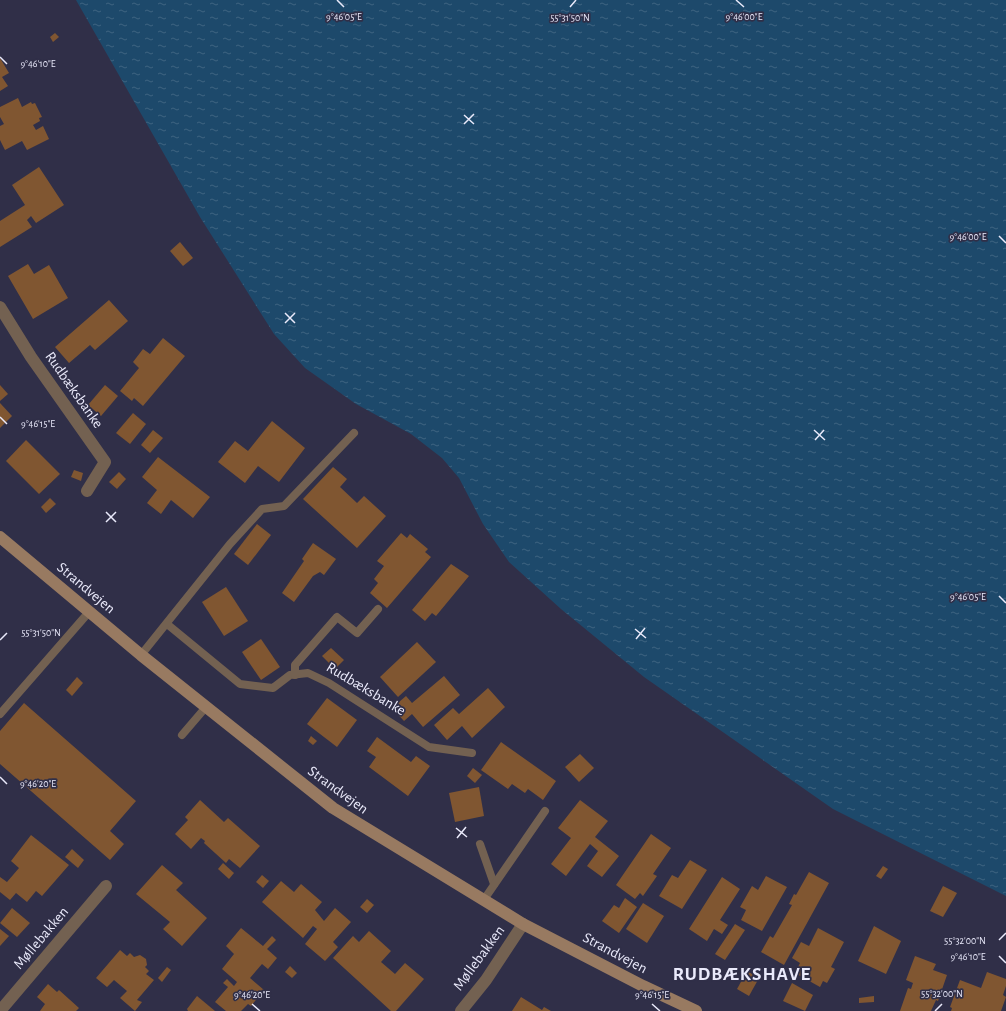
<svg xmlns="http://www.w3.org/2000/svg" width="1006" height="1011" viewBox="0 0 1006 1011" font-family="'Alegreya Sans',sans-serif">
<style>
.water{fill:url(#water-ripples)}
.building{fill:#805631}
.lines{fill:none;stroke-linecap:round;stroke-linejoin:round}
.lane{stroke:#736151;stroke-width:8}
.street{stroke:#736151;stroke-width:12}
.secondary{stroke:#987a61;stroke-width:12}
.ticks{fill:none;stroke:#eaeafb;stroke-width:1.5}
.labels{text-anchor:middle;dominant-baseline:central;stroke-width:3.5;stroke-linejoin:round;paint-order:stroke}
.street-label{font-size:15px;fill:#eaeafb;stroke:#302f48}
.district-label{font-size:19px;font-weight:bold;letter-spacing:1px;fill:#eaeafb;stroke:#302f48}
.ticks-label{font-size:10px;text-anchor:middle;fill:#eaeafb;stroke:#302f48;stroke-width:3.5;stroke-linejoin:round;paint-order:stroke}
</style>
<defs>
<pattern id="water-ripples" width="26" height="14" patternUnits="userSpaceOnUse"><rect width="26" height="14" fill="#1d496b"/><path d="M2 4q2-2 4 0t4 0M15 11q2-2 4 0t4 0" fill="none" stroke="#3e6381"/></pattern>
</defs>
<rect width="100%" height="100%" fill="#302f48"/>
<path class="water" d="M 76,0 L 1006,0 L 1006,896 L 833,809 L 644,677 L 561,609 L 509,562 L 483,524 L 459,478 L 442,458 L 411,434 L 356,404 L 305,368 L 274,334 L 200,217 Z"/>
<g class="building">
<path d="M 55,33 L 59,37 L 53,42 L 50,37 Z"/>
<path d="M 0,58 L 9,73 L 2,77 L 8,86 L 0,91 Z"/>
<path d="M 18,98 L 22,107 L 31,102 L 32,104 L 35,103 L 42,117 L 39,118 L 40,121 L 33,125 L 36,130 L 43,126 L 49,139 L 27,150 L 22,141 L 5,150 L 0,140 L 0,126 L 4,124 L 0,117 L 0,107 Z"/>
<path d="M 39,167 L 64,205 L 36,223 L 31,216 L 27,220 L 32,227 L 0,247 L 0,221 L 25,205 L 12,185 Z"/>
<path d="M 180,242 L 193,258 L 183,266 L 170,251 Z"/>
<path d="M 28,264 L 34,274 L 49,265 L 68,298 L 33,319 L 8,276 Z"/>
<path d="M 109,300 L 128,321 L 95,350 L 90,345 L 69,363 L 55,347 Z"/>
<path d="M 163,338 L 185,356 L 143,406 L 134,398 L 132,401 L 120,391 L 139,368 L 133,362 L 143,349 L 150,354 Z"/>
<path d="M 0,385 L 8,394 L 0,401 Z"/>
<path d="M 105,385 L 118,396 L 101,416 L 88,405 Z"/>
<path d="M 0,403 L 12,416 L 0,428 Z"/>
<path d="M 133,413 L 146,424 L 130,444 L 116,433 Z"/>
<path d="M 272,421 L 305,448 L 279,482 L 258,466 L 245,483 L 218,462 L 235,441 L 248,451 Z"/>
<path d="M 153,430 L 163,438 L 150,453 L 141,445 Z"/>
<path d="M 26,440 L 60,474 L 39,494 L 6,461 Z"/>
<path d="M 158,457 L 210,497 L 193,518 L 171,500 L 161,514 L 147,503 L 157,490 L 142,477 Z"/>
<path d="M 333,467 L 347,479 L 340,487 L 357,503 L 364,496 L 386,516 L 357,548 L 303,499 Z"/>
<path d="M 74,470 L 83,473 L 81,481 L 71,477 Z"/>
<path d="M 119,472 L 126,479 L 117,489 L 109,482 Z"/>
<path d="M 50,498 L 56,504 L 46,513 L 41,507 Z"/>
<path d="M 257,524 L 271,535 L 248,565 L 234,554 Z"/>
<path d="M 401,533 L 407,538 L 410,534 L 428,549 L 425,552 L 431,557 L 387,608 L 370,593 L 378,583 L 374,579 L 384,566 L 377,561 Z"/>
<path d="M 313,543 L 336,559 L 324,575 L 320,572 L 313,576 L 294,602 L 282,593 L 304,561 L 302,559 Z"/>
<path d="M 451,564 L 469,576 L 436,616 L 432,613 L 425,621 L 412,610 Z"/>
<path d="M 226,587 L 248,621 L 224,636 L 202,602 Z"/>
<path d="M 261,639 L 280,667 L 261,680 L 242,652 Z"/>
<path d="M 417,642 L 436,662 L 398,697 L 380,677 Z"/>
<path d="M 331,648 L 344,660 L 335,669 L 322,656 Z"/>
<path d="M 444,676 L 460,695 L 423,727 L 412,714 L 404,721 L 392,708 L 406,696 L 412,703 Z"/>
<path d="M 77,677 L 83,683 L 72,696 L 66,690 Z"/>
<path d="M 488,688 L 505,707 L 472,738 L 462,726 L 447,740 L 434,725 L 453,708 L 459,714 Z"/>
<path d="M 327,698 L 357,720 L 337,747 L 307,724 Z"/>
<path d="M 24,703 L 136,801 L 110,831 L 124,844 L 110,860 L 0,764 L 0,731 Z"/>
<path d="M 311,736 L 317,741 L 313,745 L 308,741 Z"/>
<path d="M 377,737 L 411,762 L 416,756 L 430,766 L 408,796 L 369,767 L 376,757 L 367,751 Z"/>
<path d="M 501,742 L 556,781 L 543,800 L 528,789 L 525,793 L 512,784 L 508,789 L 481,770 Z"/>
<path d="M 580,754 L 594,768 L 579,782 L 565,767 Z"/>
<path d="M 473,768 L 482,775 L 475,783 L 467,776 Z"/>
<path d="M 479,787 L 484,816 L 455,822 L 449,793 Z"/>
<path d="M 200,800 L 224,822 L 228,818 L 260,846 L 240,868 L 229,859 L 226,863 L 204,843 L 205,841 L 201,838 L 191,849 L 175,834 L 188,820 L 185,817 Z"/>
<path d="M 580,800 L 608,821 L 595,837 L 619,856 L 602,877 L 587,866 L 598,851 L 590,844 L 566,876 L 551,864 L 571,838 L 558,828 Z"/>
<path d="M 651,834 L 671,848 L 653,874 L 657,876 L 643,896 L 640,893 L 635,899 L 616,885 Z"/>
<path d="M 31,835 L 69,865 L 42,896 L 36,891 L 27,902 L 16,893 L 10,900 L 0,892 L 0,877 L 7,882 L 19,868 L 11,861 Z"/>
<path d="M 72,849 L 84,860 L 78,868 L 65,857 Z"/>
<path d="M 690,860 L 707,870 L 682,909 L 659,896 L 672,875 L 678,878 Z"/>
<path d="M 223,863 L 234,873 L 229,879 L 218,869 Z"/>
<path d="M 162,865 L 183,883 L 176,890 L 207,918 L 182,946 L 163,929 L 170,922 L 136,894 Z"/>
<path d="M 883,866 L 888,869 L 881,879 L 876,876 Z"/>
<path d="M 809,872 L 829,883 L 784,965 L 761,952 L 770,936 L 773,938 L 792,905 L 789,904 L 794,894 L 796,895 Z"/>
<path d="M 262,875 L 269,881 L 263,888 L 256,882 Z"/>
<path d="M 766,876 L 787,887 L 762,931 L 741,920 L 746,910 L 740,907 L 752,886 L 758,890 Z"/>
<path d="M 722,877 L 740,889 L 720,920 L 728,925 L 722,934 L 714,929 L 707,941 L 689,929 Z"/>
<path d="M 281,881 L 294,892 L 301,884 L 322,902 L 315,910 L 324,921 L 335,908 L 351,922 L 333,942 L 338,947 L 325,961 L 305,944 L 317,929 L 313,926 L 303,938 L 262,902 Z"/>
<path d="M 943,886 L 957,893 L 943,917 L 930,911 Z"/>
<path d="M 625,898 L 637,907 L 619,933 L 602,921 L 614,905 L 619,908 Z"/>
<path d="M 367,899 L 374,905 L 367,913 L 360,907 Z"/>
<path d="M 643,903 L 664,916 L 647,943 L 626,929 Z"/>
<path d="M 12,908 L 30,923 L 17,937 L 0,923 Z"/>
<path d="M 735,924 L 745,930 L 725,960 L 715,954 Z"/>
<path d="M 874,926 L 901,941 L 886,974 L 858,961 Z"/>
<path d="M 241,928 L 263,946 L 272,936 L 276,940 L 267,949 L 277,958 L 268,969 L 262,964 L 250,978 L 264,990 L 251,1006 L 248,1004 L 241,1011 L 226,1011 L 215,1002 L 228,987 L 223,983 L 227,979 L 234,986 L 237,982 L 222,969 L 234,954 L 226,946 Z"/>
<path d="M 818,928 L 844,942 L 831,967 L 835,969 L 827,983 L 823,981 L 820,987 L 795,973 L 800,963 L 792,958 L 801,942 L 809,946 Z"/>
<path d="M 0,929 L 9,936 L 0,946 Z"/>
<path d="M 369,931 L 391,951 L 381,962 L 395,974 L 405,963 L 424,979 L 396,1011 L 391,1011 L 333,958 L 353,936 L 359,942 Z"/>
<path d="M 120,950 L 127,956 L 130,953 L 134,957 L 140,955 L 146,959 L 147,965 L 145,967 L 149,971 L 146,974 L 154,980 L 137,1000 L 142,1002 L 135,1011 L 120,998 L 127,991 L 114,980 L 107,987 L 96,978 Z"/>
<path d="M 915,956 L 936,964 L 933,970 L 947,975 L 938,1001 L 936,1000 L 931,1011 L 900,1011 L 908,988 L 911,989 L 913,983 L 906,980 Z"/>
<path d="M 290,966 L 297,973 L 292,978 L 285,972 Z"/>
<path d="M 167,967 L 171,970 L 162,982 L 158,978 Z"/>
<path d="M 747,971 L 759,978 L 749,996 L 737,989 Z"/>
<path d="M 987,972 L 1006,979 L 1006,986 L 1003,995 L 1006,997 L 1001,1011 L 951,1011 L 952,1008 L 950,1007 L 960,980 L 981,988 Z"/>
<path d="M 792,983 L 813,995 L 805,1011 L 783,1001 Z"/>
<path d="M 48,984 L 57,992 L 59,990 L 79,1008 L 76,1011 L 40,1011 L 45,1004 L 37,997 Z"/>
<path d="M 197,996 L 215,1011 L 188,1011 L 187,1009 Z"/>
<path d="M 874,996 L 874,1002 L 859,1003 L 859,998 Z"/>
<path d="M 521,997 L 542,1010 L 544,1007 L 551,1011 L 512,1011 Z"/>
</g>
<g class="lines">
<g class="lane">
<path d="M 167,624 L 240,684 L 273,688 L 290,675 L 308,673 L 329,683 L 429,747 L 472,753"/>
<path d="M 141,655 L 230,544 L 262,509 L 284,506 L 354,433"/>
<path d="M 295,675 L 295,665 L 337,617 L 357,633 L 378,609"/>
<path d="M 0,714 L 89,612"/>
<path d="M 182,735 L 206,707"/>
<path d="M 480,844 L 494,884"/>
<path d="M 483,901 L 545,811"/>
</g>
<g class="street">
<path d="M 0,307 L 31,357 L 105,462 L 87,491"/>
<path d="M 0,1011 L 106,886"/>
<path d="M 461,1011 L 486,980 L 523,924"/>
</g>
<path class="secondary" d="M 0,537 L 141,655 L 333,808 L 523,924 L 643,986 L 696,1011"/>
</g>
<path class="ticks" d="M 337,0 L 344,7M 736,0 L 744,7M 570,7 L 576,0M 0,57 L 7,64M 464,115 L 474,124M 464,124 L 474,114M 999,236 L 1006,243M 285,313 L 295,323M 285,323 L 295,313M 0,417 L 7,424M 814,430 L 825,440M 815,440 L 824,430M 106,512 L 116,522M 106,522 L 116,512M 999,596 L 1006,603M 635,629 L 646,638M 636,639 L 645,628M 0,640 L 7,633M 0,777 L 7,784M 456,828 L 467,837M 457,838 L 466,827M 999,940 L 1006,933M 999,956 L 1006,963M 252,1004 L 260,1011M 652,1004 L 660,1011M 935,1011 L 942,1004"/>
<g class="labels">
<g class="street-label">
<text transform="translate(74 390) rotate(55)">Rudbæksbanke</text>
<text transform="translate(86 588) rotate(40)">Strandvejen</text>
<text transform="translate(366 689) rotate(31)">Rudbæksbanke</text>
<text transform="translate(338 790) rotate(36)">Strandvejen</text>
<text transform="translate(41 938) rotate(-50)">Møllebakken</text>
<text transform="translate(615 953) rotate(28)">Strandvejen</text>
<text transform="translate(479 958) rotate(-54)">Møllebakken</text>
</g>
<g class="district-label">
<text x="742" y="974">RUDBÆKSHAVE</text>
</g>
</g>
<g class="ticks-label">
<text x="344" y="20">9°46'05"E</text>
<text x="744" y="20">9°46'00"E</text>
<text x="570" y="21">55°31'50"N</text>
<text x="38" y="67">9°46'10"E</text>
<text x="968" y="240">9°46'00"E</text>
<text x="38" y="427">9°46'15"E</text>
<text x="968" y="600">9°46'05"E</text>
<text x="41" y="636">55°31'50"N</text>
<text x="38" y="787">9°46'20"E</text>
<text x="965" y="944">55°32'00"N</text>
<text x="968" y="960">9°46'10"E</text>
<text x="942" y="997">55°32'00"N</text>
<text x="252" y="998">9°46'20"E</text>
<text x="652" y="998">9°46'15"E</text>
</g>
</svg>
